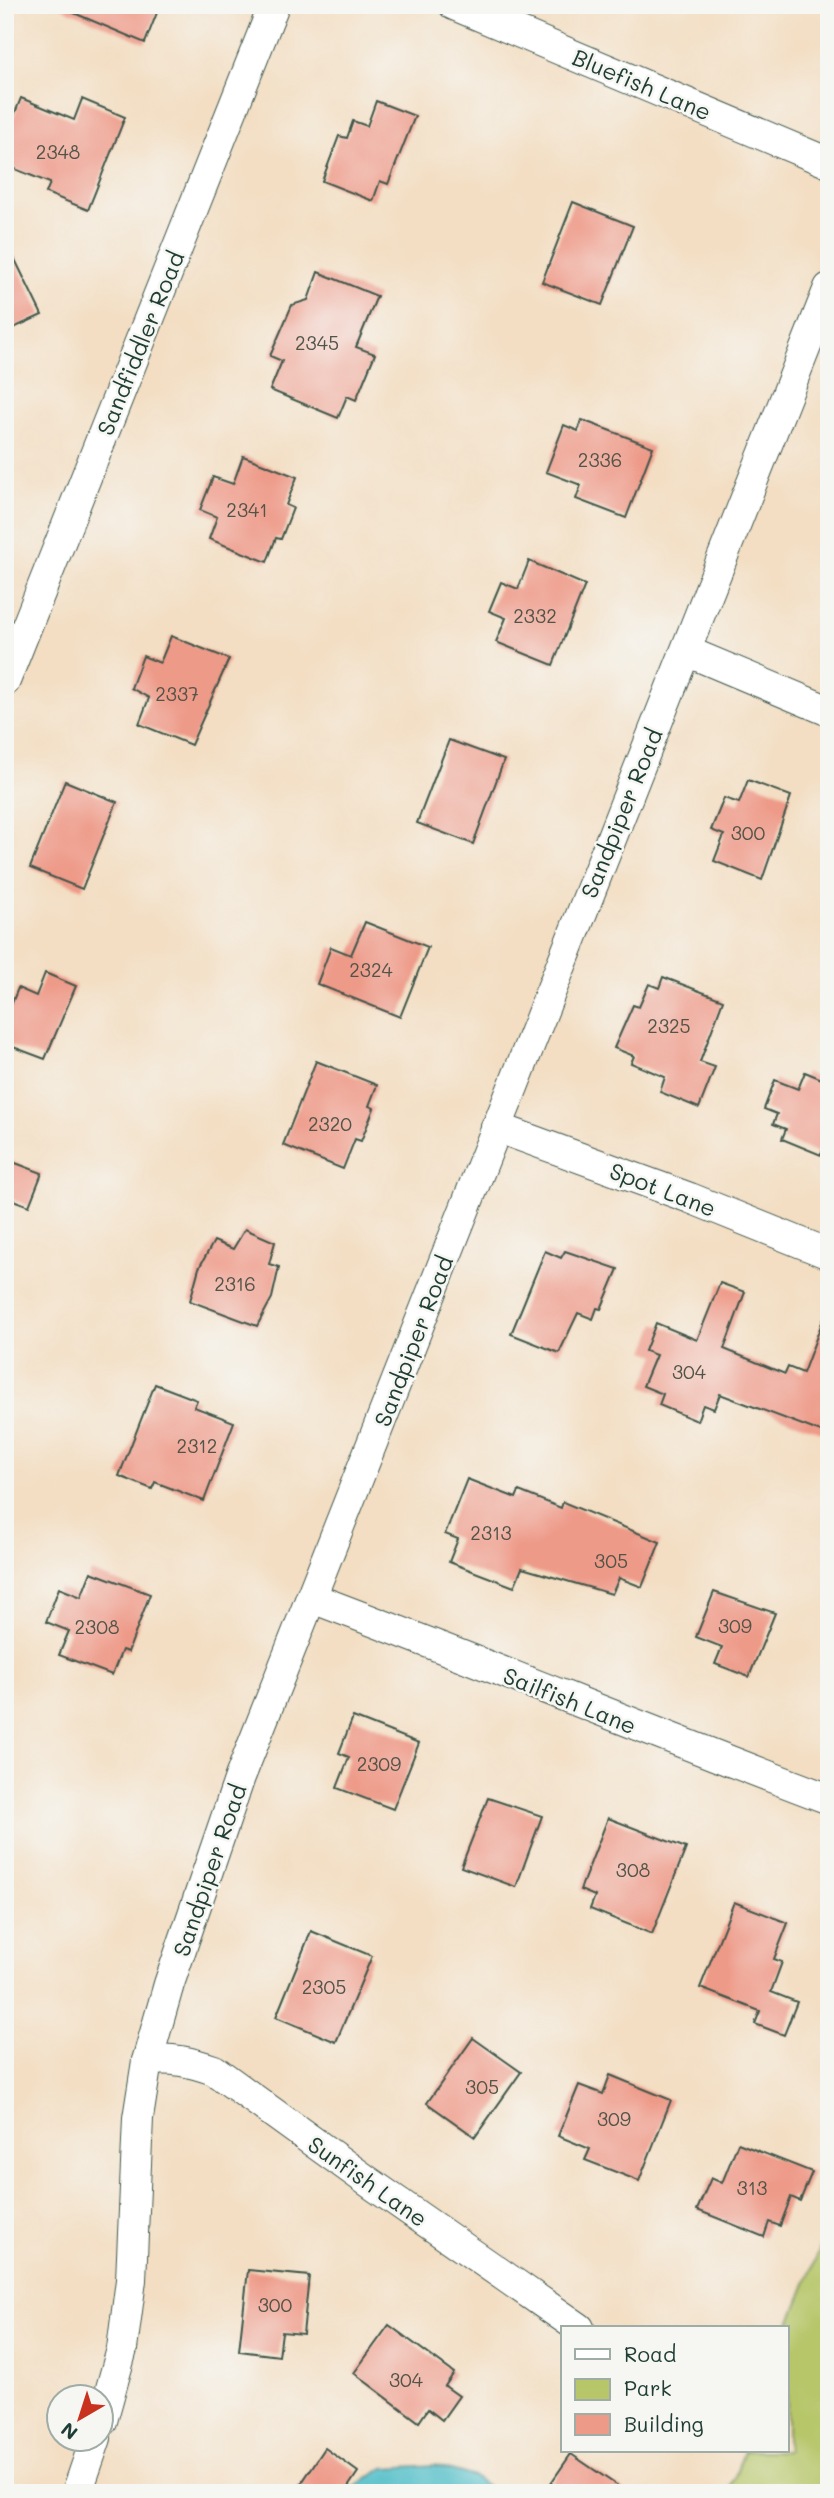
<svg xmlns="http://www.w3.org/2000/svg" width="834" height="2498" viewBox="0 0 834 2498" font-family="Mali,sans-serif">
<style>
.green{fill:#b6c669;stroke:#6a824e;stroke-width:2}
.water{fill:#52bfc9;stroke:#387e7e;stroke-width:2}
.building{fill:#ee9a88}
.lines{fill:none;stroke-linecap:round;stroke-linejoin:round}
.street-casing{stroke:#3f5549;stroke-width:32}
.street{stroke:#fff;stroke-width:30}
.labels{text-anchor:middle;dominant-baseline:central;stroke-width:5;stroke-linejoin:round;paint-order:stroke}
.number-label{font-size:19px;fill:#535449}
.street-label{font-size:23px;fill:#1f3d34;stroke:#f6f6f2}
</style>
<rect width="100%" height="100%" fill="#f6f6f2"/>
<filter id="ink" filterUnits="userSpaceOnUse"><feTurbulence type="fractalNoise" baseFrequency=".0143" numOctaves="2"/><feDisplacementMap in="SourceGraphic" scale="14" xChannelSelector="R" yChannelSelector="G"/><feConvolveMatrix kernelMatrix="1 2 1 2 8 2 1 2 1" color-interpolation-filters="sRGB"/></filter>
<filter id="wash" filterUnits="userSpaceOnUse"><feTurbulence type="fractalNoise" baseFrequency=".00686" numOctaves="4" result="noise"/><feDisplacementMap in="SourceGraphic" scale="28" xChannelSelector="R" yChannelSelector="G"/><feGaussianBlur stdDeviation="1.57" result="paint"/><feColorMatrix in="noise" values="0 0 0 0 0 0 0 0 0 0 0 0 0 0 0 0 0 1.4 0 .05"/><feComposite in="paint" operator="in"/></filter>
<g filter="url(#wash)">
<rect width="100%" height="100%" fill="#f3dec3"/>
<path class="green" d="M 829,2226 L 829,2493 L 729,2493 L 744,2451 L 787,2451 L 787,2331 Z"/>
<path class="water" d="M 435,2465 L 474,2477 L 497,2493 L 346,2493 L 384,2468 Z"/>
<g id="blocks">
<g class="building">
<path d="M 55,5 L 160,5 L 145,43 Z"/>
<path d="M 21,98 L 74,120 L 82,99 L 125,117 L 88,210 L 46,193 L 50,183 L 5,165 L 5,138 Z"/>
<path d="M 376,101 L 415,116 L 388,184 L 380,181 L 373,201 L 322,181 L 339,136 L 347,138 L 353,121 L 367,126 Z"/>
<path d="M 573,202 L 633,226 L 602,305 L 542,282 Z"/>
<path d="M 5,239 L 42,315 L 5,332 Z"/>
<path d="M 318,272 L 377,296 L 356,347 L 375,354 L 356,400 L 347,396 L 338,418 L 270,390 L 282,361 L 270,356 L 292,305 L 308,300 Z"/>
<path d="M 582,420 L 653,447 L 626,518 L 576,499 L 581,485 L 546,472 L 564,425 L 578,431 Z"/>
<path d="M 243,456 L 297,477 L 286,505 L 293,508 L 281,539 L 276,538 L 267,562 L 209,539 L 217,517 L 200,510 L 213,477 L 233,484 Z"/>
<path d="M 529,561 L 585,585 L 553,665 L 496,642 L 506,618 L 489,611 L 501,582 L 518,589 Z"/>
<path d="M 171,636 L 229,659 L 191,745 L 139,724 L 149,698 L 131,688 L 143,656 L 160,663 Z"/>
<path d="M 449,740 L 504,760 L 473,844 L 417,823 Z"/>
<path d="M 748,780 L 791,796 L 762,880 L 714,861 L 724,835 L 711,830 L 724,798 L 739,803 Z"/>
<path d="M 65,781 L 117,802 L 82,889 L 30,868 Z"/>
<path d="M 365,922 L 428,947 L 400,1017 L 317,984 L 331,947 L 351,955 Z"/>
<path d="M 45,973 L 76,986 L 45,1059 L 5,1044 L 5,1020 L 18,988 L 36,996 Z"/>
<path d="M 663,977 L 723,1000 L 700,1062 L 715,1067 L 699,1108 L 660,1092 L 665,1077 L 631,1063 L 634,1056 L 614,1048 L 633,1005 L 639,1007 L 649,984 L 659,988 Z"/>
<path d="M 316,1061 L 377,1085 L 369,1106 L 374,1108 L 361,1141 L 355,1139 L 343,1169 L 283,1145 Z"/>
<path d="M 805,1072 L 829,1082 L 829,1136 L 821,1155 L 782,1139 L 786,1129 L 773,1124 L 777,1114 L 764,1109 L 775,1080 L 798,1089 Z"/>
<path d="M 5,1159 L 42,1173 L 29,1206 L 5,1197 Z"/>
<path d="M 245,1229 L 275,1242 L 269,1264 L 279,1267 L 272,1298 L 257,1326 L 190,1301 L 199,1268 L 214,1241 L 233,1249 Z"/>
<path d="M 545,1251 L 561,1258 L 565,1251 L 618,1269 L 601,1309 L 597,1308 L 593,1319 L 578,1313 L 559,1353 L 511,1334 Z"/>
<path d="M 720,1283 L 745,1292 L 724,1349 L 785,1374 L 788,1367 L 803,1373 L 826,1312 L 829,1312 L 829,1435 L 720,1394 L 714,1409 L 703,1405 L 697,1421 L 659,1405 L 663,1394 L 643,1386 L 656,1355 L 645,1351 L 656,1323 L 697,1340 Z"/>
<path d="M 155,1384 L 197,1400 L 194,1407 L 234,1422 L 204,1501 L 155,1482 L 152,1489 L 119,1476 Z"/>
<path d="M 467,1479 L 516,1498 L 519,1491 L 561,1508 L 563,1502 L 660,1542 L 642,1587 L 619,1578 L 612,1594 L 522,1568 L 514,1587 L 449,1562 L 458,1539 L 445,1534 Z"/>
<path d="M 91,1572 L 150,1594 L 128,1652 L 122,1650 L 112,1675 L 59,1655 L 69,1631 L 46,1622 L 59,1588 L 81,1597 Z"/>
<path d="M 714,1592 L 775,1613 L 749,1677 L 715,1664 L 722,1647 L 696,1637 Z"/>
<path d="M 353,1717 L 419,1743 L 393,1809 L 337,1788 L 349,1757 L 339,1753 Z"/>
<path d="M 488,1798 L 542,1816 L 516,1887 L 461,1867 Z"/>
<path d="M 608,1818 L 686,1848 L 652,1934 L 590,1909 L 595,1896 L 580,1890 Z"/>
<path d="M 734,1902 L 788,1923 L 774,1959 L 782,1962 L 771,1992 L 797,2002 L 784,2035 L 755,2024 L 760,2011 L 700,1988 Z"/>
<path d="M 311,1931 L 372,1956 L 336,2042 L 276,2017 Z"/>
<path d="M 473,2038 L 521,2072 L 475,2137 L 427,2103 Z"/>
<path d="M 610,2075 L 671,2100 L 639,2181 L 585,2160 L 590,2149 L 558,2136 L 579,2085 L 603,2094 Z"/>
<path d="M 738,2143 L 812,2172 L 800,2201 L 791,2197 L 780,2226 L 769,2222 L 764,2237 L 697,2210 L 711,2178 L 722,2183 Z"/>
<path d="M 248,2270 L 309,2276 L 303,2334 L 282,2332 L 279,2356 L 239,2351 Z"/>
<path d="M 389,2325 L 454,2373 L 445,2386 L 459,2396 L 442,2420 L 428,2409 L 419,2422 L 354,2373 Z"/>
<path d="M 325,2448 L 358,2472 L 344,2493 L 295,2493 Z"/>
<path d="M 571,2454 L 628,2493 L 544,2493 Z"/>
</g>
</g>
</g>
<g filter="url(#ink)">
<use href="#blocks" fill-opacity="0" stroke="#3f5549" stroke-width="2"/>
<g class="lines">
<defs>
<g id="street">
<path d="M 454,5 L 829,163"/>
<path d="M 686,651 L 829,711"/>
<path d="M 5,681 L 274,5"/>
<path d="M 496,1127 L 690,1198 L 829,1254"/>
<path d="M 312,1598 C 485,1663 656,1734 829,1799"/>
<path d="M 147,2061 C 171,2057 191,2062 214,2070 L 366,2180 L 579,2328"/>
<path d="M 102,2421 L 122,2349 L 131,2280 L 138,2118 L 147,2061 L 169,1984 L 240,1777 L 829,288"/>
<path d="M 77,2493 L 96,2438"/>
</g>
</defs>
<use href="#street" class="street-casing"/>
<use href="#street" class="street"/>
</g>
</g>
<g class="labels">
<g class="number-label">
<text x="58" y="151">2348</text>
<text x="317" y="342">2345</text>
<text x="600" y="459">2336</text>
<text x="247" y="509">2341</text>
<text x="535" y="615">2332</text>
<text x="177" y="693">2337</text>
<text x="748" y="832">300</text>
<text x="371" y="969">2324</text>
<text x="669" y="1025">2325</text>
<text x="330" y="1123">2320</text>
<text x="235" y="1283">2316</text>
<text x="689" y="1371">304</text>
<text x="197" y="1445">2312</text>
<text x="491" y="1532">2313</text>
<text x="611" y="1560">305</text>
<text x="735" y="1625">309</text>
<text x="97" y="1626">2308</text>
<text x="379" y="1763">2309</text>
<text x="633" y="1869">308</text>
<text x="324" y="1986">2305</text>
<text x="482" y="2086">305</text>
<text x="614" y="2118">309</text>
<text x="752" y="2187">313</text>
<text x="275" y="2304">300</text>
<text x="406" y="2379">304</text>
</g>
<g class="street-label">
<text transform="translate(642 84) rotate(23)">Bluefish Lane</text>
<text transform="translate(140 343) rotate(-68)">Sandfiddler Road</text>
<text transform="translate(621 813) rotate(-68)">Sandpiper Road</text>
<text transform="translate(663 1189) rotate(21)">Spot Lane</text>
<text transform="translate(413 1341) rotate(-69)">Sandpiper Road</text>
<text transform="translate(570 1700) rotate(22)">Sailfish Lane</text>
<text transform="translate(209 1870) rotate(-71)">Sandpiper Road</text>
<text transform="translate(368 2181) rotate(35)">Sunfish Lane</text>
</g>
</g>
<rect width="834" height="2498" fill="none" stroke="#f6f6f2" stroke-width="28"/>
<rect x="561" y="2326" width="228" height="126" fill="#f6f6f2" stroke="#a0aca6" stroke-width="2"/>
<rect x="575" y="2349" width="35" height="10" fill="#ffffff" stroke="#a0aca6" stroke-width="2"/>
<text x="624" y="2362" font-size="21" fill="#1f3d34">Road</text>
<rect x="575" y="2379" width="35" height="21" fill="#b6c669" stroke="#a0aca6" stroke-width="2"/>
<text x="624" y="2396" font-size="21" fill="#1f3d34">Park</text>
<rect x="575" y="2414" width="35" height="21" fill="#ee9a88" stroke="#a0aca6" stroke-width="2"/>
<text x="624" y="2432" font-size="21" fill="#1f3d34">Building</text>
<g transform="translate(80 2418) rotate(219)"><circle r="33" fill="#f6f6f2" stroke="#a0aca6" stroke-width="2"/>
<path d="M0-5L12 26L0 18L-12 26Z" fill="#c8321e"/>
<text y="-10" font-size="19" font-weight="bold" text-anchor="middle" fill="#1f3d34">N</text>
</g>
</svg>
